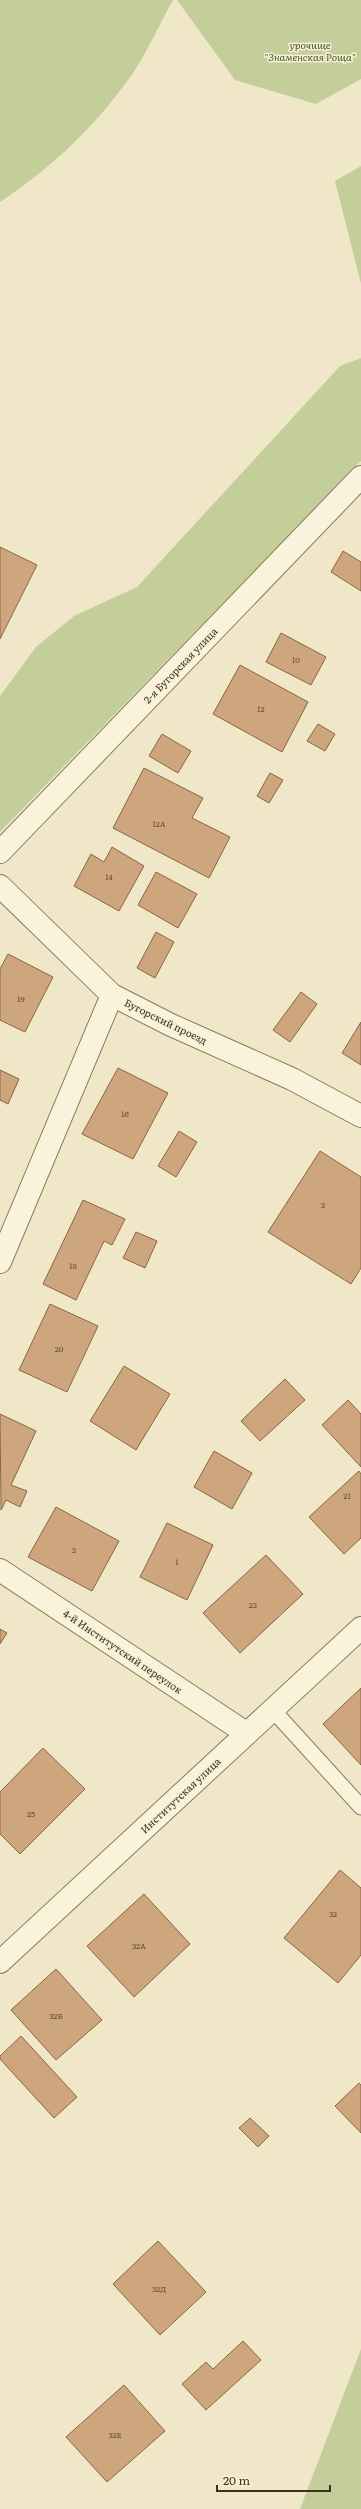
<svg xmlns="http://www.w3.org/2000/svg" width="361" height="2509" viewBox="0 0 361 2509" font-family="Literata,serif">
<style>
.green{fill:#c4ce9a}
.building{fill:#cea67d;stroke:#8b6541}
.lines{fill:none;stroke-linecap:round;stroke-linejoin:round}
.lane-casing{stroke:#8c795c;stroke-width:17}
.street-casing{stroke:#8c795c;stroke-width:24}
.lane{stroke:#faf3db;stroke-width:15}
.street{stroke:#faf3db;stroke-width:22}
.labels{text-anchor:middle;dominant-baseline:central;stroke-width:3;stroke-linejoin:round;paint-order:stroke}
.number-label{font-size:8px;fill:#604e37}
.park-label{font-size:10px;font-style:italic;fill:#475926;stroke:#f7f0d7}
.street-label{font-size:10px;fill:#3c3020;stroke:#f7f0d7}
</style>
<rect width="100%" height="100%" fill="#efe7c7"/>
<g class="green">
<path d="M 0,0 L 173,0 C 160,23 149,48 135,70 C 99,123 53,167 0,202 Z"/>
<path d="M 177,0 L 361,0 L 361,79 L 316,104 L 235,80 Z"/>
<path d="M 361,166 L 361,284 L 335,181 Z"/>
<path d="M 361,358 L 361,461 L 0,832 L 0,696 L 36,647 L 74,616 L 137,587 L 340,366 Z"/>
<path d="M 361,2349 L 361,2509 L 300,2509 Z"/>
</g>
<g class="building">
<path d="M 0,547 L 37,565 L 0,639 Z"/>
<path d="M 343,551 L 361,562 L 361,591 L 331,572 Z"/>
<path d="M 281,633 L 326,657 L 311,685 L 266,662 Z"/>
<path d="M 240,665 L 308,702 L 282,752 L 213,714 Z"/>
<path d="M 318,724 L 335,734 L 325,751 L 307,741 Z"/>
<path d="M 162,734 L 191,751 L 178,773 L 149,756 Z"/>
<path d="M 144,768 L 203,798 L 192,818 L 230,837 L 209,878 L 113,828 Z"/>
<path d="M 270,773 L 283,780 L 269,803 L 257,796 Z"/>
<path d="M 112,847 L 144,866 L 119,911 L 74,886 L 91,854 L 104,862 Z"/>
<path d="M 156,872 L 197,894 L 178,928 L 138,905 Z"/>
<path d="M 156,932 L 174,942 L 155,978 L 137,968 Z"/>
<path d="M 8,954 L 53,977 L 25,1032 L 0,1020 L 0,969 Z"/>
<path d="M 301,992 L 317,1004 L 290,1042 L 273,1030 Z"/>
<path d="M 361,1022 L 361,1065 L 342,1053 Z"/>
<path d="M 118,1068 L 168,1093 L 133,1159 L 82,1134 Z"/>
<path d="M 0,1070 L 19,1079 L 8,1104 L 0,1100 Z"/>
<path d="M 179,1131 L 197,1142 L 176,1177 L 158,1166 Z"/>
<path d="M 320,1151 L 361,1177 L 361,1268 L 351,1284 L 268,1232 Z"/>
<path d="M 83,1200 L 125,1219 L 112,1245 L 104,1241 L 76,1300 L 43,1284 Z"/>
<path d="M 136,1232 L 157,1241 L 145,1268 L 123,1258 Z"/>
<path d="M 50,1304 L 98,1326 L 67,1392 L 19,1370 Z"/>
<path d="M 124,1366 L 170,1394 L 136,1450 L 90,1421 Z"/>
<path d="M 285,1379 L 305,1400 L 260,1441 L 241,1421 Z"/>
<path d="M 348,1400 L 361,1414 L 361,1467 L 322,1425 Z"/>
<path d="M 0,1414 L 36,1431 L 11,1485 L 27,1491 L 20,1507 L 6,1500 L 1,1510 Z"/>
<path d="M 214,1451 L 252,1473 L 232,1509 L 194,1487 Z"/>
<path d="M 359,1471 L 361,1474 L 361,1538 L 344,1554 L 309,1517 Z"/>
<path d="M 56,1507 L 119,1541 L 92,1591 L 28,1557 Z"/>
<path d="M 167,1523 L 213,1545 L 187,1600 L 140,1577 Z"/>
<path d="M 266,1555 L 303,1594 L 240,1653 L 203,1613 Z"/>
<path d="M 0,1629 L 7,1633 L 0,1644 Z"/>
<path d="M 361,1688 L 361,1765 L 323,1724 Z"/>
<path d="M 43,1748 L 85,1789 L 20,1854 L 0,1834 L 0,1792 Z"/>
<path d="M 340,1870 L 361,1888 L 361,1955 L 338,1983 L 284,1938 Z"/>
<path d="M 144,1894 L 190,1944 L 134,1997 L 87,1946 Z"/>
<path d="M 56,1969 L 102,2020 L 56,2060 L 11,2010 Z"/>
<path d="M 21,2036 L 77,2097 L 54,2118 L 0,2059 L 0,2056 Z"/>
<path d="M 359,2083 L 361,2085 L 361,2133 L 335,2106 Z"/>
<path d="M 250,2118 L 269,2136 L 258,2147 L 239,2128 Z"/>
<path d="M 158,2241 L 206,2292 L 160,2335 L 113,2284 Z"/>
<path d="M 243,2341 L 261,2360 L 206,2410 L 182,2384 L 206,2362 L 213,2369 Z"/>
<path d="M 124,2385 L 165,2431 L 107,2482 L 66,2437 Z"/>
</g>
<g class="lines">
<defs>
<path id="lane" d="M 272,1709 L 361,1807"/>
<g id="street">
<path d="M 0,852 L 361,477"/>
<path d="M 0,886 L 112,995 L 171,1025 L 292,1079 L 361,1116"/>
<path d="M 0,1262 L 112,995"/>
<path d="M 0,1570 L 246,1733"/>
<path d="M 0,1962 L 361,1628"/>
</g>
</defs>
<use href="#lane" class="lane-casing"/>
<use href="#street" class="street-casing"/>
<use href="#lane" class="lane"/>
<use href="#street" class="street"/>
</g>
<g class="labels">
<g class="number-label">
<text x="296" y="659">10</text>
<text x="261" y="708">12</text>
<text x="159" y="823">12А</text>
<text x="109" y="876">14</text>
<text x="21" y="998">19</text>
<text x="125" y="1113">16</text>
<text x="323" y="1204">3</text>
<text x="73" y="1265">18</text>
<text x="59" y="1348">20</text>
<text x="347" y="1495">21</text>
<text x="74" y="1549">3</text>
<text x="177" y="1561">1</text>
<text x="253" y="1604">23</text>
<text x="31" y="1813">25</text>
<text x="333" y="1913">32</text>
<text x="139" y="1945">32А</text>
<text x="56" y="2015">32Б</text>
<text x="159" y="2288">32Д</text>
<text x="115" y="2434">32Е</text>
</g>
<g class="park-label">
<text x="310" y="44">урочище<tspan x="310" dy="12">"Знаменская Роща"</tspan></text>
</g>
<g class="street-label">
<text transform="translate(180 665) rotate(-46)">2-я Бугорская улица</text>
<text transform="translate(166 1021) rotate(26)">Бугорский проезд</text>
<text transform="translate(123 1651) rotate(34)">4-й Институтский переулок</text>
<text transform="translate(180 1795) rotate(-43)">Институтская улица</text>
</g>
</g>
<path d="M217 2485v6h113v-6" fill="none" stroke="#3c3020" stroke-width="2"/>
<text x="223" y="2485" font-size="12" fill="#3c3020" stroke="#f7f0d7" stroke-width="3" paint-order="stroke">20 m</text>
</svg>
